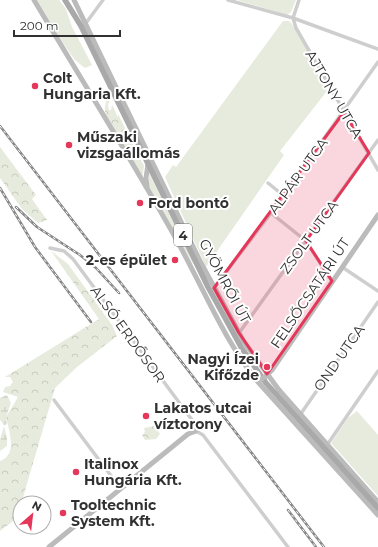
<svg xmlns="http://www.w3.org/2000/svg" width="378" height="547" viewBox="0 0 378 547" font-family="Montserrat,sans-serif">
<style>
.green{fill:#e6ebdd}
.forest{fill:url(#forest-crowns)}
.wetland{fill:url(#wetland-marsh)}
.lines{fill:none;stroke-linecap:round;stroke-linejoin:round}
.street{stroke:#cecece;stroke-width:3.5}
.secondary{stroke:#bbb;stroke-width:5}
.primary{stroke:#a9a9a9;stroke-width:5.5}
.rail-casing{stroke:#868686;stroke-width:2.5}
.rail{stroke:#fff;stroke-width:1;stroke-dasharray:3;stroke-linecap:butt}
.secondary-bridge{stroke:#bbb;stroke-width:5}
.marked{fill:#e4375a;fill-opacity:0.2;stroke:#e4375a;stroke-width:3;stroke-linejoin:round}
.poi-dot{fill:#e4375a;stroke:#fff;stroke-width:1.5}
.labels{text-anchor:middle;dominant-baseline:central;stroke-width:4;stroke-linejoin:round;paint-order:stroke}
.shield{fill:#fff;stroke:#6f6f6f;stroke-width:1}
.shield-label{font-size:13px;font-weight:bold;fill:#313131}
.poi-label{font-size:14px;font-weight:bold;fill:#313131;stroke:#fff;text-anchor:start}
.street-label{font-size:14px;fill:#313131;stroke:#fff}
</style>
<defs>
<pattern id="forest-crowns" width="20" height="18" patternUnits="userSpaceOnUse"><rect width="20" height="18" fill="#e6ebdd"/><path d="M2 6a3 3 0 1 1 6 0M12 15a3 3 0 1 1 6 0" fill="none" stroke="#c6cabe"/></pattern>
<pattern id="wetland-marsh" width="20" height="14" patternUnits="userSpaceOnUse"><rect width="20" height="14" fill="#e6ebdd"/><path d="M1 5h8M5 5V1M11 12h8M15 12V8" fill="none" stroke="#c6cabe"/></pattern>
</defs>
<rect width="100%" height="100%" fill="#fff"/>
<g class="green">
<path d="M 37,0 L 59,0 L 66,9 L 72,27 L 92,65 L 85,68 L 75,60 L 63,43 Z"/>
<path d="M 237,0 L 296,0 L 291,12 L 287,15 Z"/>
<path d="M 283,21 L 289,21 L 292,24 L 314,61 L 311,63 L 327,91 L 280,151 L 284,155 L 206,267 L 165,177 L 173,165 L 176,167 Z"/>
<path d="M 118,114 L 144,166 L 142,179 L 115,131 L 125,130 L 118,121 Z"/>
<path d="M 149,173 L 194,264 L 193,264 L 151,193 L 149,188 Z"/>
<path d="M 357,411 L 378,435 L 378,496 L 331,443 L 348,418 Z"/>
</g>
<g class="forest">
<path d="M 110,99 L 108,105 L 109,110 L 111,110 L 112,105 C 117,114 119,121 125,130 L 119,134 C 109,126 101,111 107,100 Z"/>
<path d="M 0,147 L 36,195 L 32,199 L 47,220 L 38,223 L 22,209 L 0,178 Z"/>
<path d="M 51,251 L 68,264 L 112,325 L 117,336 L 77,367 L 55,388 L 17,518 L 0,531 L 0,461 C 18,455 9,431 6,417 L 18,397 L 3,392 L 5,387 L 10,386 L 13,382 L 10,377 L 5,377 L 99,319 Z"/>
<path d="M 154,426 L 160,434 L 156,439 L 145,440 L 142,435 L 145,432 L 144,428 Z"/>
</g>
<g class="wetland">
<path d="M 7,395 L 11,403 L 6,417 L 7,424 L 4,425 L 0,420 L 0,398 Z"/>
<path d="M 4,426 L 7,438 L 7,446 L 0,451 L 0,439 Z"/>
</g>
<g class="lines">
<g class="street">
<path d="M 228,0 L 293,18 L 378,49"/>
<path d="M 299,0 L 293,18 L 296,28 L 378,170"/>
<path d="M 86,23 L 103,0"/>
<path d="M 268,183 L 284,196"/>
<path d="M 271,213 L 306,241 L 332,281"/>
<path d="M 50,248 L 64,251 L 73,259 L 195,424 L 196,431 L 203,435 L 288,547"/>
<path d="M 342,267 L 378,291"/>
<path d="M 214,288 L 271,213 L 378,62"/>
<path d="M 239,333 L 378,140"/>
<path d="M 54,400 L 121,489"/>
<path d="M 300,415 L 378,302"/>
<path d="M 327,445 L 378,371"/>
</g>
<g class="secondary">
<path d="M 34,0 C 81,79 130,157 175,237 C 202,285 223,339 258,382 L 378,515"/>
<path d="M 74,0 L 200,261 L 244,342 L 279,390 L 378,502"/>
<path d="M 147,187 L 146,178 L 148,164"/>
<path d="M 266,376 L 272,370 L 378,215"/>
<path d="M 49,547 L 188,434 L 196,431"/>
</g>
<path class="primary" d="M 65,0 L 81,26 L 208,287 L 241,347 L 266,383 L 378,508"/>
<defs>
<g id="rail">
<path d="M 0,126 L 324,547"/>
<path d="M 0,188 L 35,247 L 91,322"/>
<path d="M 16,207 L 37,227 L 80,255 L 96,268 L 119,293"/>
<path d="M 288,510 L 316,547"/>
</g>
</defs>
<use href="#rail" class="rail-casing"/>
<use href="#rail" class="rail"/>
<path class="secondary-bridge" d="M 260,380 L 266,376"/>
</g>
<path class="marked" d="M 344,112 L 369,153 L 306,241 L 332,281 L 267,374 L 239,333 L 214,288 Z"/>
<g class="poi-dot">
<circle cx="35" cy="86" r="4"/>
<circle cx="69" cy="145" r="4"/>
<circle cx="140" cy="203" r="4"/>
<circle cx="175" cy="260" r="4"/>
<circle cx="267" cy="367" r="4"/>
<circle cx="146" cy="416" r="4"/>
<circle cx="76" cy="472" r="4"/>
<circle cx="63" cy="513" r="4"/>
</g>
<g class="labels">
<rect class="shield" x="174" y="224" width="18" height="22" rx="3"/>
<g class="shield-label">
<text x="183" y="235">4</text>
</g>
<g class="poi-label">
<text x="43" y="78">Colt<tspan x="43" dy="16">Hungaria Kft.</tspan></text>
<text x="77" y="137">Műszaki<tspan x="77" dy="16">vizsgaállomás</tspan></text>
<text x="148" y="203">Ford bontó</text>
<text x="167" y="260" text-anchor="end">2-es épület</text>
<text x="259" y="359" text-anchor="end">Nagyi Ízei<tspan x="259" dy="16">Kifőzde</tspan></text>
<text x="154" y="408">Lakatos utcai<tspan x="154" dy="16">víztorony</tspan></text>
<text x="84" y="464">Italinox<tspan x="84" dy="16">Hungária Kft.</tspan></text>
<text x="71" y="505">Tooltechnic<tspan x="71" dy="16">System Kft.</tspan></text>
</g>
<g class="street-label">
<text transform="translate(334 94) rotate(60)">AJTONY UTCA</text>
<text transform="translate(298 176) rotate(-54)">ALPÁR UTCA</text>
<text transform="translate(309 237) rotate(-54)">ZSOLT UTCA</text>
<text transform="translate(225 281) rotate(62)">GYÖMRŐI ÚT</text>
<text transform="translate(310 293) rotate(-56)">FELSŐCSATÁRI ÚT</text>
<text transform="translate(128 334) rotate(54)">ALSÓ ERDŐSOR</text>
<text transform="translate(339 358) rotate(-55)">OND UTCA</text>
</g>
</g>
<g transform="translate(32 515) rotate(28)"><circle r="19" fill="#ffffff" stroke="#adadad"/>
<path d="M0-3L7 15L0 10L-7 15Z" fill="#e4375a"/>
<text y="-6" font-size="11" font-weight="bold" text-anchor="middle" fill="#313131">N</text>
</g>
<path d="M14 30v6h106v-6" fill="none" stroke="#313131" stroke-width="2"/>
<text x="20" y="30" font-size="12" fill="#313131" stroke="#ffffff" stroke-width="3" paint-order="stroke">200 m</text>
</svg>
